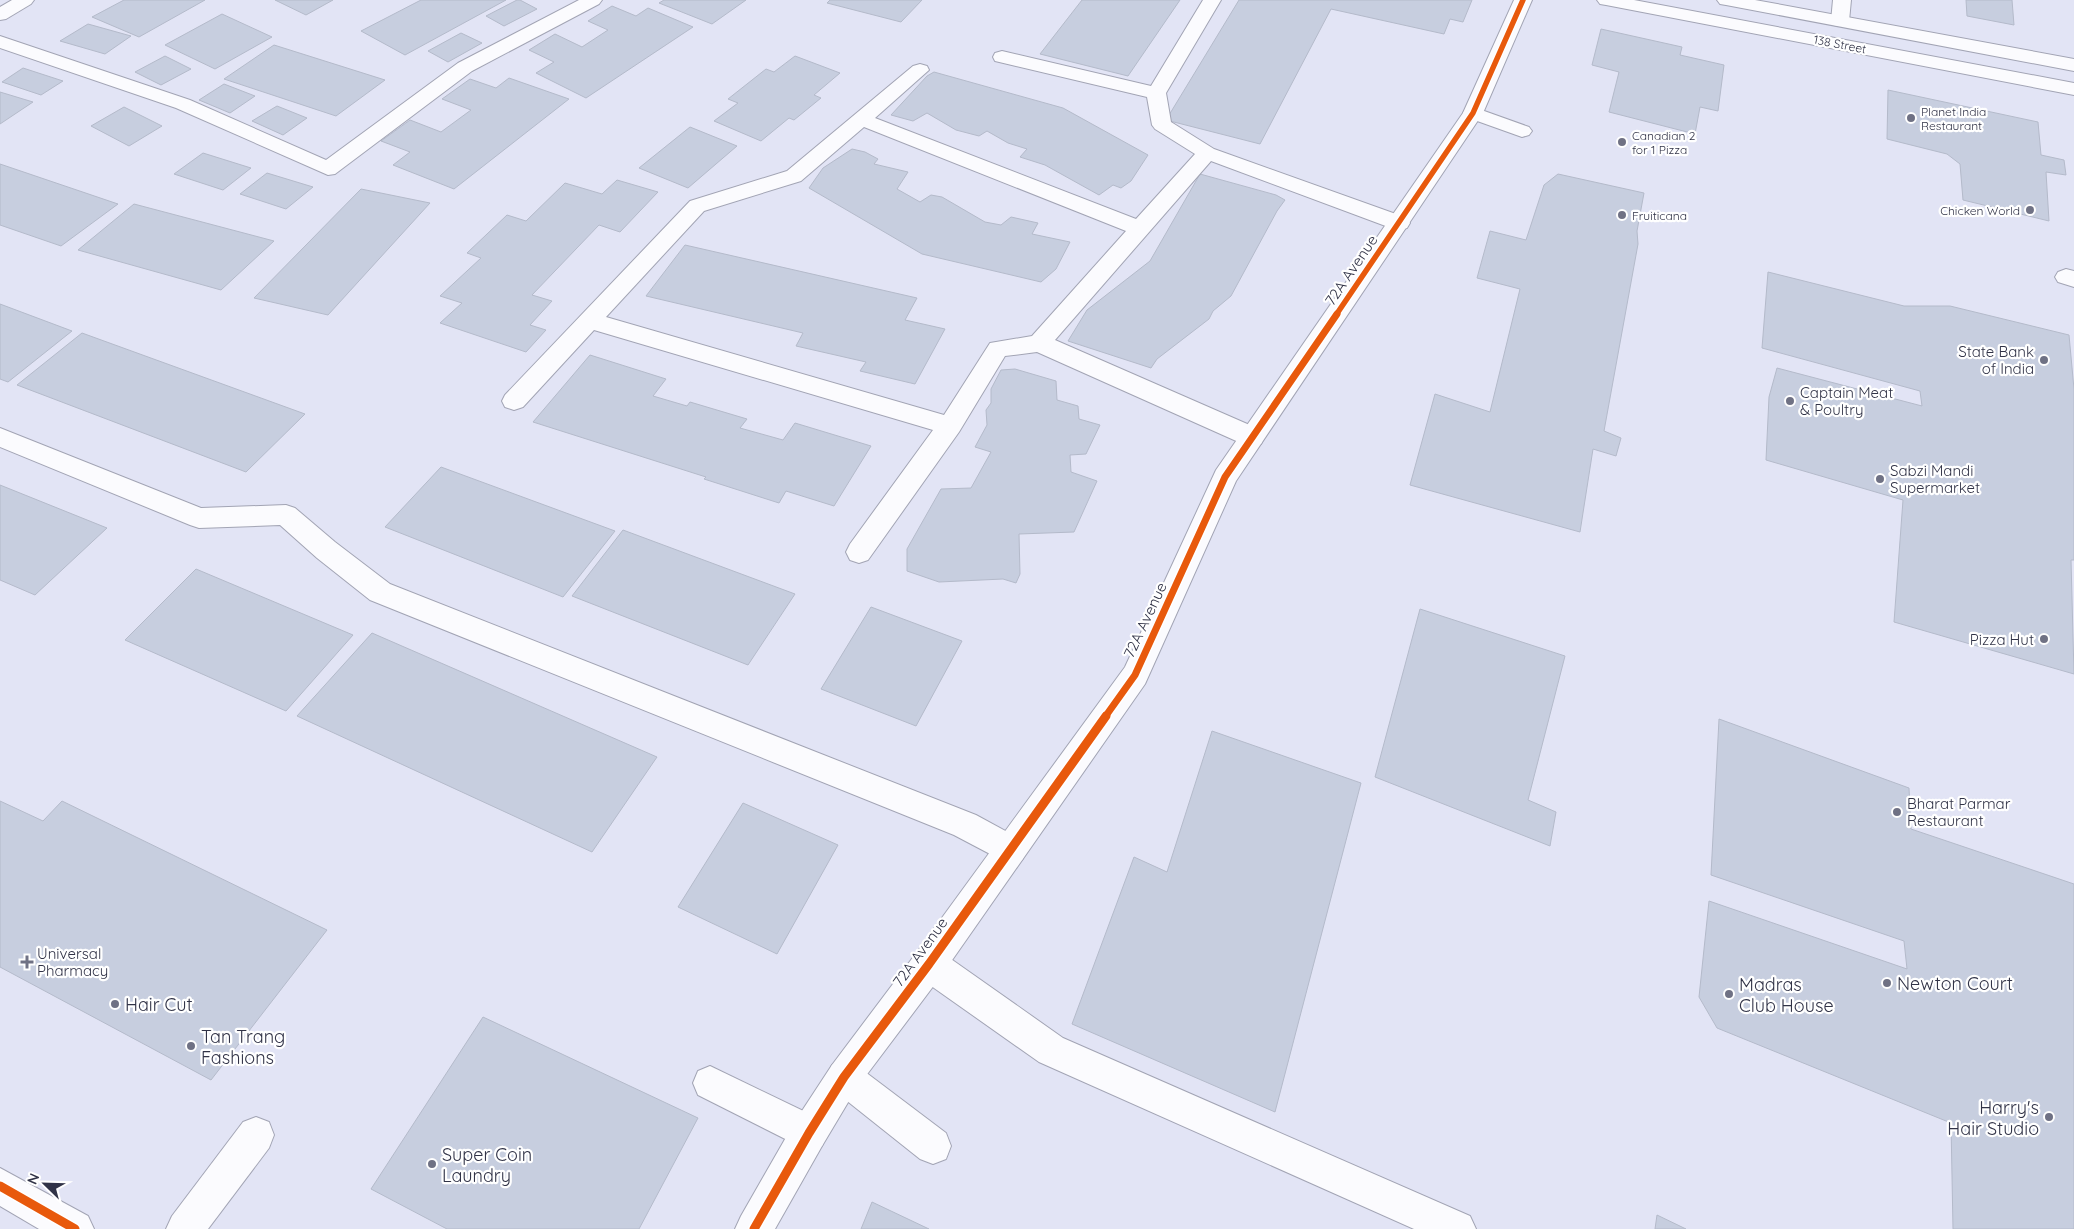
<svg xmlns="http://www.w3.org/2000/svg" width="2074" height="1229" viewBox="0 0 2074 1229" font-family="Quicksand,sans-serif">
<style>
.building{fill:#c7cedf;stroke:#b4baca}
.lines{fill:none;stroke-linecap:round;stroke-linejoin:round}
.service-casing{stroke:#a2a4b4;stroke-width:2}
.tertiary-casing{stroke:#a2a4b4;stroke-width:2}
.secondary-casing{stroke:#a2a4b4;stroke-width:2}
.service{fill:#fbfbfe;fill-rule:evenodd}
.tertiary{fill:#fbfbfe;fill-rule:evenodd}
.secondary{fill:#fbfbfe;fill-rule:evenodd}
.cycleway-far2-casing{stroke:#fff;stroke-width:8}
.cycleway-far1-casing{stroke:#fff;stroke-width:10}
.cycleway-casing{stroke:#fff;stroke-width:12}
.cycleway-far2{stroke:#e8590c;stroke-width:5.5}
.cycleway-far1{stroke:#e8590c;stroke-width:7}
.cycleway{stroke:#e8590c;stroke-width:9}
.poi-dot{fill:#6f7184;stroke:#fff;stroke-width:2}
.labels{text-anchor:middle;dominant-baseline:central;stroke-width:4.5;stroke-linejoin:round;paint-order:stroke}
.far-street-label{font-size:12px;fill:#313347;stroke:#fff}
.far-poi-label{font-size:12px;fill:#313347;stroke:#fff;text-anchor:start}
.street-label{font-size:15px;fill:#313347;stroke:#fff}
.poi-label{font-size:15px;fill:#313347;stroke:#fff;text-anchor:start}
.near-poi-label{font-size:18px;fill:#313347;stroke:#fff;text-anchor:start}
</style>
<rect width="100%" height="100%" fill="#e2e4f5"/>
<g class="building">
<path d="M 124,0 L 205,0 L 139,37 L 92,17 Z"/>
<path d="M 275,0 L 333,0 L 306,15 Z"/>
<path d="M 421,0 L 506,0 L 405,55 L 361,31 Z"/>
<path d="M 517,0 L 520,0 L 537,9 L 504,26 L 486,16 Z"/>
<path d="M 664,0 L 746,0 L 712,24 L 659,3 Z"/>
<path d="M 830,0 L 922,0 L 901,22 L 827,3 Z"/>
<path d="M 1082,0 L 1180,0 L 1128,76 L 1040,54 Z"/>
<path d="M 1239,0 L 1472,0 L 1463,22 L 1450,19 L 1444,34 L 1331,9 L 1260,144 L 1166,120 Z"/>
<path d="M 1966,0 L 2012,0 L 2014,25 L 1967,16 Z"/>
<path d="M 612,6 L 636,16 L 648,8 L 693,27 L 586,98 L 536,73 L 554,62 L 529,50 L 555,34 L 582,47 L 608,30 L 588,21 Z"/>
<path d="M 222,14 L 272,37 L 215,69 L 165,45 Z"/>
<path d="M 88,24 L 131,36 L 105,54 L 60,41 Z"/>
<path d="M 1601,29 L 1682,47 L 1680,55 L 1724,65 L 1718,111 L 1700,107 L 1695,134 L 1609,112 L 1619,72 L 1592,65 Z"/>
<path d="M 461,33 L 482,43 L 448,62 L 428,51 Z"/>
<path d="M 274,45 L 385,80 L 336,116 L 224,79 Z"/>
<path d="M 165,56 L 191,69 L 161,85 L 135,72 Z"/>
<path d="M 795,56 L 840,73 L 814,95 L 821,98 L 794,120 L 789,118 L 761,141 L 714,121 L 738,103 L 728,99 L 766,69 L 774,72 Z"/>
<path d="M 23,68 L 63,81 L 41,95 L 2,82 Z"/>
<path d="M 934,72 L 1063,108 L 1148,155 L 1131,181 L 1121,188 L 1113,185 L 1099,195 L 1045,165 L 1020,157 L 1027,149 L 1008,143 L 987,131 L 979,136 L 956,130 L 927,113 L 913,121 L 891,115 L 927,76 Z"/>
<path d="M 509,78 L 569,99 L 454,189 L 393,165 L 410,152 L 381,141 L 410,120 L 441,132 L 471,110 L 442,99 L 470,79 L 496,88 Z"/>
<path d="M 224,84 L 255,96 L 230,113 L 199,100 Z"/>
<path d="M 1888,90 L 2038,122 L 2041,155 L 2064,160 L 2066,175 L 2046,172 L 2049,221 L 1963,200 L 1960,164 L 1947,154 L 1887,139 Z"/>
<path d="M 0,92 L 33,102 L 0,124 Z"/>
<path d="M 277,106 L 307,118 L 283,135 L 252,121 Z"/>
<path d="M 124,107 L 162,126 L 129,146 L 91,126 Z"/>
<path d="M 690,127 L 737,146 L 688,188 L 639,168 Z"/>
<path d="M 852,149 L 865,152 L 878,159 L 874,164 L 908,172 L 897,189 L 920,202 L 931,195 L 942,197 L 985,222 L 1001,225 L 1011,217 L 1038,223 L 1032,234 L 1070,242 L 1056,269 L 1041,282 L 922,254 L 809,188 L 823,168 Z"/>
<path d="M 203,153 L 251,168 L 223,190 L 174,174 Z"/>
<path d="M 0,164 L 118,204 L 61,246 L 0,225 Z"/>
<path d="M 267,173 L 313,187 L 286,209 L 240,194 Z"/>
<path d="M 1200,174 L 1276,195 L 1285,200 L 1277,211 L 1231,296 L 1213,311 L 1209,319 L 1157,359 L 1151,368 L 1068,341 L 1087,310 L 1150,261 Z"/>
<path d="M 1558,174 L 1644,193 L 1637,231 L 1638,244 L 1604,431 L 1621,438 L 1616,456 L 1593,449 L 1580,532 L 1410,485 L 1435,394 L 1490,412 L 1520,289 L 1477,278 L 1490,231 L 1526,240 L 1544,185 Z"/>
<path d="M 617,180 L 658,192 L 620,232 L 599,225 L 532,295 L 552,301 L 530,325 L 546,330 L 526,352 L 440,323 L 462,303 L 440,296 L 481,258 L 467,253 L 507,215 L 526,221 L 565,183 L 602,194 Z"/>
<path d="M 361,189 L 430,203 L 328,315 L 254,298 Z"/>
<path d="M 134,204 L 274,241 L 221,290 L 78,250 Z"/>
<path d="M 685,245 L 917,298 L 905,320 L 945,329 L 915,384 L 860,371 L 866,362 L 796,346 L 803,333 L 646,296 Z"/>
<path d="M 1768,272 L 1904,306 L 1950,306 L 2069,335 L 2074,389 L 2074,560 L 2071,560 L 2074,674 L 1894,622 L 1903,500 L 1766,460 L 1769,397 L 1777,368 L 1922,406 L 1920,391 L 1762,348 Z"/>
<path d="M 0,304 L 72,331 L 8,382 L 0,379 Z"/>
<path d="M 82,333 L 305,414 L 246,472 L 17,385 Z"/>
<path d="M 590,355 L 666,379 L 653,396 L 687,406 L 690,402 L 747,419 L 740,428 L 783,440 L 795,423 L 871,446 L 834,506 L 786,491 L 779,503 L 704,479 L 706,477 L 533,422 Z"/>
<path d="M 1015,369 L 1056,381 L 1057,400 L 1078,406 L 1079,419 L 1100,425 L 1086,454 L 1070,455 L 1071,472 L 1097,481 L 1074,532 L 1019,534 L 1020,574 L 1016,583 L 1003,579 L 939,582 L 907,571 L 907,549 L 941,489 L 971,488 L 991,452 L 975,447 L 987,425 L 986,410 L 991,403 L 991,389 L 1001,370 Z"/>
<path d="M 441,467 L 615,531 L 563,597 L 385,527 Z"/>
<path d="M 0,485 L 107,528 L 35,595 L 0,580 Z"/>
<path d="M 623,530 L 795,594 L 748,665 L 572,596 Z"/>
<path d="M 196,569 L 353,635 L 286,711 L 125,640 Z"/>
<path d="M 871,607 L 962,641 L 916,726 L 821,689 Z"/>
<path d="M 1420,609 L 1565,656 L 1528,800 L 1556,812 L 1550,846 L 1375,777 Z"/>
<path d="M 372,633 L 657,757 L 592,852 L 297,716 Z"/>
<path d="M 1719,719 L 1909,788 L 1911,829 L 2074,884 L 2074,1229 L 1953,1229 L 1951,1123 L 1717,1028 L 1699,997 L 1709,901 L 1907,969 L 1904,941 L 1711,875 Z"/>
<path d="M 1212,731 L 1361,783 L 1275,1112 L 1072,1024 L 1134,857 L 1167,872 Z"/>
<path d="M 0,801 L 43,821 L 62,801 L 327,930 L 211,1080 L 0,967 Z"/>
<path d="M 743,803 L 838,845 L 777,954 L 678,907 Z"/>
<path d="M 483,1017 L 698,1118 L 639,1229 L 447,1229 L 371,1189 Z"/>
<path d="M 872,1202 L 929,1229 L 861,1229 Z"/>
<path d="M 1657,1215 L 1686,1229 L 1655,1229 Z"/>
</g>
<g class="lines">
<defs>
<g id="service">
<path d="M 579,0 L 602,0 L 599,4 L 472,71 L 335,174 L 328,175 L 176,108 L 0,48 L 0,36 L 190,100 L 326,160 L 458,63 Z"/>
<path d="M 1203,0 L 1221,0 L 1166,93 L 1171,122 L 1214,149 L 1407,218 L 1410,223 L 1407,228 L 1399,230 L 1391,228 L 1211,161 L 1055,340 L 1261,430 L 1264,437 L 1261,444 L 1252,446 L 1243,444 L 1037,352 L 1005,356 L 959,432 L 868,560 L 859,563 L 850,560 L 846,552 L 850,544 L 933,430 L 594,330 L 523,407 L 514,410 L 505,407 L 502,401 L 505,395 L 690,201 L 787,171 L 913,66 L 920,64 L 927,66 L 929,70 L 875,118 L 1136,219 L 1195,154 L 1155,129 L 1152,125 L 1147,97 L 995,61 L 993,57 L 995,53 L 1002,51 L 1151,86 ZM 864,127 L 1126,231 L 1032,336 L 990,343 L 944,415 L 606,317 L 704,211 L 801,181 Z"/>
<path d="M 1833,0 L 1851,0 L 1849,21 L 1846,25 L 1840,26 L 1834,25 L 1831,21 Z"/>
<path d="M 1473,107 L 1529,127 L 1532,131 L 1529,135 L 1522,137 L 1466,117 L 1463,113 L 1466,109 Z"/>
<path d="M 2066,269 L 2074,271 L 2074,287 L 2058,282 L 2055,277 L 2058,272 Z"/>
<path d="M 0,428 L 201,508 L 286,505 L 295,508 L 335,542 L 390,584 L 976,815 L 1022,840 L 1027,850 L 1022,860 L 1011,865 L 954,835 L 370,600 L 317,558 L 280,525 L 199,528 L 190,525 L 0,447 Z"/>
<path d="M 929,948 L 941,952 L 1063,1038 L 1470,1216 L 1476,1229 L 1414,1229 L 1039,1062 L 917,976 L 913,964 L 917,952 Z"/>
<path d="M 844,1060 L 856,1065 L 946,1133 L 951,1146 L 946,1159 L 933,1164 L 920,1159 L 832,1089 L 827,1077 L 832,1065 Z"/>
<path d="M 710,1066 L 822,1120 L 827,1133 L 822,1146 L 809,1151 L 698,1095 L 693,1083 L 698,1071 Z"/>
<path d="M 256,1117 L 269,1122 L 274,1135 L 269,1148 L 208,1229 L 166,1229 L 172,1216 L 243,1122 Z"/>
</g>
<g id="tertiary">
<path d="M 12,0 L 34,0 L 31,4 L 6,19 L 0,20 L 0,7 Z"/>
<path d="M 1514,0 L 1532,0 L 1483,113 L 1236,481 L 1145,684 L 941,976 L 856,1089 L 822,1146 L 775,1229 L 735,1229 L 741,1216 L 796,1120 L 832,1065 L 917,952 L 1125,667 L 1216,470 L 1463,113 Z"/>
<path d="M 0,1168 L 88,1216 L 94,1229 L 39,1229 L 0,1206 Z"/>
</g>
<g id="secondary">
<path d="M 1597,0 L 1634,0 L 2074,83 L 2074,95 L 1606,5 L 1600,4 Z"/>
<path d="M 1717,0 L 1755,0 L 2074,59 L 2074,71 L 1726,5 L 1720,4 Z"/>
</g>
</defs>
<use href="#service" class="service-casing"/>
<use href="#tertiary" class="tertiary-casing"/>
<use href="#secondary" class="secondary-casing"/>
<use href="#service" class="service"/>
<use href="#tertiary" class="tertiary"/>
<use href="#secondary" class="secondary"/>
<defs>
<path id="cycleway-far2" d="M 1336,315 L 1473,113 L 1523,0"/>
<path id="cycleway-far1" d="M 1105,717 L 1135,675 L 1225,477 L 1337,314"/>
<g id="cycleway">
<path d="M 0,1186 L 75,1229"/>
<path d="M 754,1229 L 809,1133 L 844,1077 L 929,964 L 1106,716"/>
</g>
</defs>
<use href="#cycleway-far2" class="cycleway-far2-casing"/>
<use href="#cycleway-far1" class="cycleway-far1-casing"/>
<use href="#cycleway" class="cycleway-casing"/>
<use href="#cycleway-far2" class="cycleway-far2"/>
<use href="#cycleway-far1" class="cycleway-far1"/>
<use href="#cycleway" class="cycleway"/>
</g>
<g class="poi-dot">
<circle cx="1911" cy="118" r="5"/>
<circle cx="1622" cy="142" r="5"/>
<circle cx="2030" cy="210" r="5"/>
<circle cx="1622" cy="215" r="5"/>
<circle cx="2044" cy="360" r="5"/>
<circle cx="1790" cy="401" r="5"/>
<circle cx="1880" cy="479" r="5"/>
<circle cx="2044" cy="639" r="5"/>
<circle cx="1897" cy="812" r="5"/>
<path d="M24.5 954.5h5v5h5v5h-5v5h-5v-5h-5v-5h5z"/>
<circle cx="1887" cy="983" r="5"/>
<circle cx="1729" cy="994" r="5"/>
<circle cx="115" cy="1004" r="5"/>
<circle cx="191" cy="1046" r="5"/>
<circle cx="2049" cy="1117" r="5"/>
<circle cx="432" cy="1164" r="5"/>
</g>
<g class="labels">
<g class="far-street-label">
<text transform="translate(1840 44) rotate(11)">138 Street</text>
</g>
<g class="far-poi-label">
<text x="1921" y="111">Planet India<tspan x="1921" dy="14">Restaurant</tspan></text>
<text x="1632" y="135">Canadian 2<tspan x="1632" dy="14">for 1 Pizza</tspan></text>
<text x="2020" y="210" text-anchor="end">Chicken World</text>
<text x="1632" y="215">Fruiticana</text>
</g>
<g class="street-label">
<text transform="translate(1351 270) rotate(-56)">72A Avenue</text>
<text transform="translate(1145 620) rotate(-65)">72A Avenue</text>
<text transform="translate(920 952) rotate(-54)">72A Avenue</text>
</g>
<g class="poi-label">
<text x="2034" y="351" text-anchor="end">State Bank<tspan x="2034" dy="17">of India</tspan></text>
<text x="1800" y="392">Captain Meat<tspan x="1800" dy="17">&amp; Poultry</tspan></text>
<text x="1890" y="470">Sabzi Mandi<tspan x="1890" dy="17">Supermarket</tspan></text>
<text x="2034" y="639" text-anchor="end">Pizza Hut</text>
<text x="1907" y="803">Bharat Parmar<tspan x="1907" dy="17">Restaurant</tspan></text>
<text x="37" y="953">Universal<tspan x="37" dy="17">Pharmacy</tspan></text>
</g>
<g class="near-poi-label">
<text x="1897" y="983">Newton Court</text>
<text x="1739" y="984">Madras<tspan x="1739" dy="21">Club House</tspan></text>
<text x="125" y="1004">Hair Cut</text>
<text x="201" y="1036">Tan Trang<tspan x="201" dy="21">Fashions</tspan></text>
<text x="2039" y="1107" text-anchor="end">Harry's<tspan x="2039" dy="21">Hair Studio</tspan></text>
<text x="442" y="1154">Super Coin<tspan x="442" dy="21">Laundry</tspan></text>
</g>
</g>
<g transform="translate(45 1184) rotate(293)" stroke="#ffffff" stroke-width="4" paint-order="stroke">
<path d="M0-4L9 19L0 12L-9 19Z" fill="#313347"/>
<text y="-8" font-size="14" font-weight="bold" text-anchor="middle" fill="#313347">N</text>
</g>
</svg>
